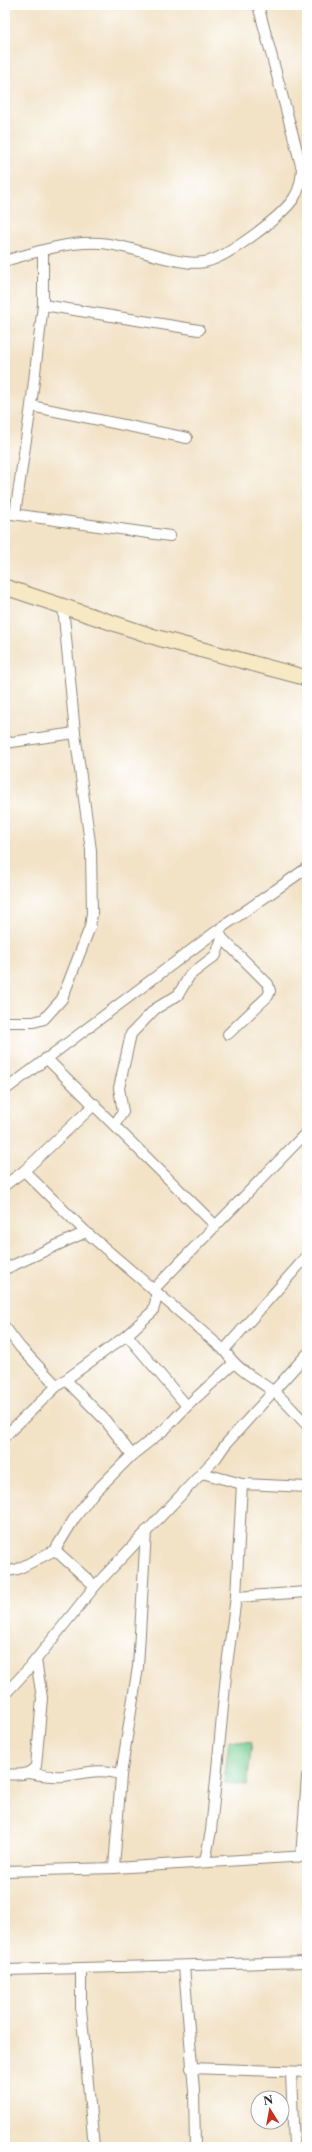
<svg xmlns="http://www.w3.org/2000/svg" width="312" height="2152" viewBox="0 0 312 2152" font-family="'Libre Caslon Text',serif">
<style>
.green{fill:#72ca90;stroke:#4e7a5e}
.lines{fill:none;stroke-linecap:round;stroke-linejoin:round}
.street-casing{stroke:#8e8678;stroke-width:12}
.secondary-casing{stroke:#8e8678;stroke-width:17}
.street{stroke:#fff;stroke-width:10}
.secondary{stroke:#f6e9c3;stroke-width:15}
</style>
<rect width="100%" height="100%" fill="#fff"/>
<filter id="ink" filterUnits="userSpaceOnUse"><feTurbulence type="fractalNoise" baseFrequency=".025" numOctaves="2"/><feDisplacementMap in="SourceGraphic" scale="8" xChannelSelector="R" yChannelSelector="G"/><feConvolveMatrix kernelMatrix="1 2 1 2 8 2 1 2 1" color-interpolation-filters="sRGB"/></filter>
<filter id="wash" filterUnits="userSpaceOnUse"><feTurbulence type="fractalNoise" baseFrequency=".012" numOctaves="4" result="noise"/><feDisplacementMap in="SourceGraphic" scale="16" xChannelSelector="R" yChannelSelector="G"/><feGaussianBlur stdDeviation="0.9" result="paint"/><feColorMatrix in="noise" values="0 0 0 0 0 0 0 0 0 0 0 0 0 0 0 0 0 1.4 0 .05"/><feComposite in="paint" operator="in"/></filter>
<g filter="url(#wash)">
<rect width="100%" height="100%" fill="#f2e2c6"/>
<path class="green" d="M 229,1740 L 252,1742 L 247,1785 L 224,1783 Z"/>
</g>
<g filter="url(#ink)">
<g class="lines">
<defs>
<g id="street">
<path d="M 5,261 C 35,252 68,241 100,243 C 129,245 157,259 185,262 C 191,263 198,263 204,262 C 226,259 281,217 294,198 C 300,189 301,180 302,169 L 258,5"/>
<path d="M 43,305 L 199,330"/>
<path d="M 31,406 L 187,438"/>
<path d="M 5,513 L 170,536"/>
<path d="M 15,514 L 31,406 L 43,305 L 43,251"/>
<path d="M 5,743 L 75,733"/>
<path d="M 220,933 L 222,938 L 268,984 L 270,991 L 268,996 L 228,1034"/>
<path d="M 5,1022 L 34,1022 L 44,1019 L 62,999 L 90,927 L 92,914 L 91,850 L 75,733 L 63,606"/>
<path d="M 46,1058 L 215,1225"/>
<path d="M 5,1090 L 218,930 L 307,868"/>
<path d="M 115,1124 L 123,1112 L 119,1088 L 131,1034 L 155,1009 L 178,995 L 190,975 L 216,955 L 222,938"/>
<path d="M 24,1171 L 86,1232 L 224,1350 C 240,1373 253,1376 274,1392 C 286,1401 296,1414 307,1425"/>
<path d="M 5,1185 L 24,1171 L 95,1104"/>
<path d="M 5,1269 L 86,1232"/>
<path d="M 153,1290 L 307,1132"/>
<path d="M 5,1327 L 20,1347 L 57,1386"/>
<path d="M 127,1335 L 187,1406"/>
<path d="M 224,1350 L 307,1256"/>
<path d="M 66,1380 L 105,1420 L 132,1455"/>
<path d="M 5,1436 L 57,1386 L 127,1335 L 153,1311 L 156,1300 L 156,1293"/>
<path d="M 202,1473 L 242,1484 L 307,1487"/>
<path d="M 55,1550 L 95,1586"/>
<path d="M 5,1572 L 18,1569 L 55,1550 L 74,1519 L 92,1495 L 132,1455 L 165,1429 L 187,1406 L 234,1363"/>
<path d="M 236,1597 L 307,1592"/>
<path d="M 5,1694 L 30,1667 L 95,1586 L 216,1458 L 225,1445 L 307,1354"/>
<path d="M 28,1773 C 40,1775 51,1777 63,1776 C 81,1774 103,1767 121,1775"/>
<path d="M 5,1774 C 17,1775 29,1776 36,1766 L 42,1698 L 36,1660"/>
<path d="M 301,1857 L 307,1777"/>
<path d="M 205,1861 L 211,1831 L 227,1665 L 236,1597 L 242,1484"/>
<path d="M 114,1868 L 121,1775 L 138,1667 L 146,1531"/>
<path d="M 5,1871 L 114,1868 L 307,1856"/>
<path d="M 184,1966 L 194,2091 L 195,2147"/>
<path d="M 5,1970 L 307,1962"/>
<path d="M 81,1970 L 81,2008 L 94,2147"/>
<path d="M 191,2068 L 307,2072"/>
<path d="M 291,2073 L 294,2147"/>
</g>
<path id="secondary" d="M 5,587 L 158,638 L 307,678"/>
</defs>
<use href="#street" class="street-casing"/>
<use href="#secondary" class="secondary-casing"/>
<use href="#street" class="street"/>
<use href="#secondary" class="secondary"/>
</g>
</g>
<rect width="312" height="2152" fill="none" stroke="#fff" stroke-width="20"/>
<g transform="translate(270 2110) rotate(349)"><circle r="19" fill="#ffffff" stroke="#aaaaaa"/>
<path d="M0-3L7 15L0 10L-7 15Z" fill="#c8321e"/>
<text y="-6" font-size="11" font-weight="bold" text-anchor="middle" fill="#2b2b2b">N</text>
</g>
</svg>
